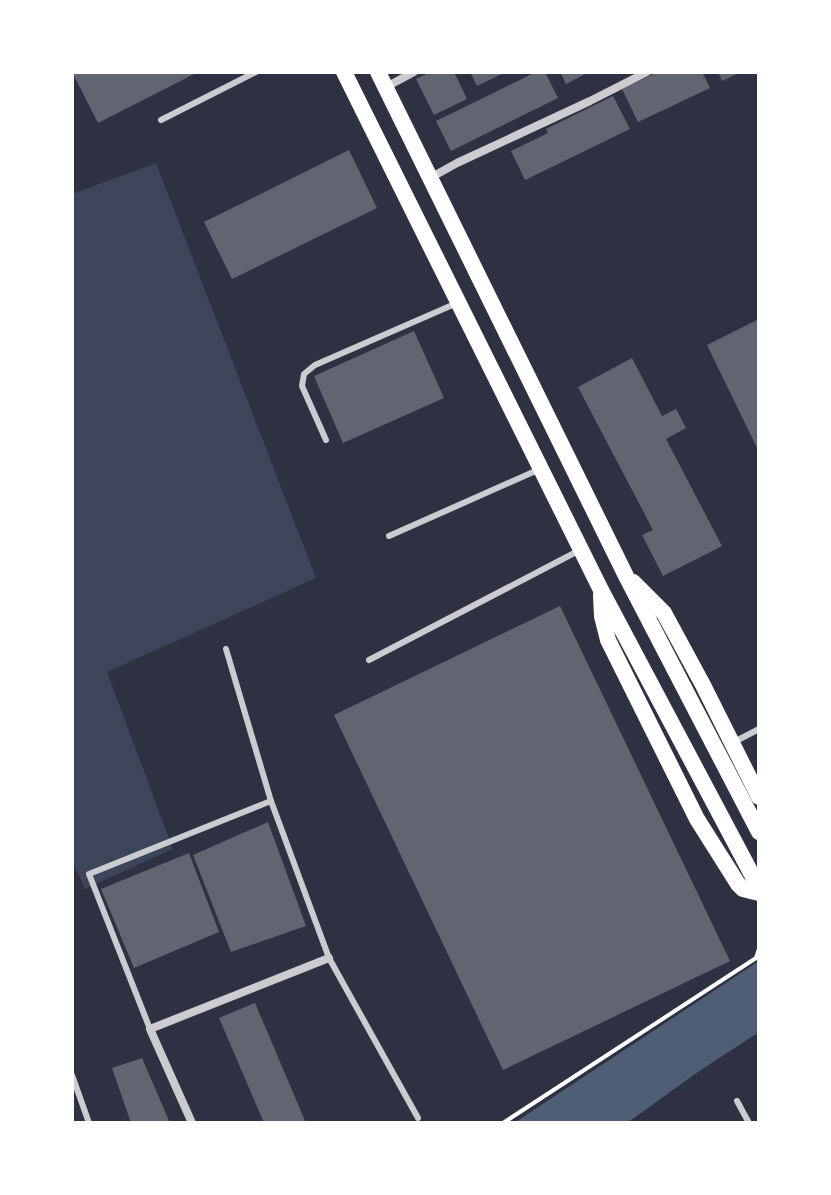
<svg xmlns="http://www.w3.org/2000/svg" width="831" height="1195" viewBox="0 0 831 1195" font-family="Lato,sans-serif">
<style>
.green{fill:#3c4559}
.water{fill:#4f5d75}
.building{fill:#626471}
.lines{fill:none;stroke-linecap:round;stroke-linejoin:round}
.path{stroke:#fff;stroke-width:4}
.service{stroke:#caccd0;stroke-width:6}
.minor{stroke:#caccd0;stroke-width:8}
.secondary{stroke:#fff;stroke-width:16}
</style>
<rect width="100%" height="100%" fill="#2d3142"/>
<path class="green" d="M 156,163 L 316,578 L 107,672 L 173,849 L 85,889 L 72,861 L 72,194 Z"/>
<path class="water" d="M 759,961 L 759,1032 L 698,1072 L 627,1123 L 514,1123 Z"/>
<g class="building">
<path d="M 72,72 L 198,72 L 98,123 Z"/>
<path d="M 430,72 L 454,72 L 467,99 L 434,115 L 416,79 Z"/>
<path d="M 470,72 L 506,72 L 477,86 Z"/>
<path d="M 536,72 L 545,72 L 558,98 L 451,151 L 436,121 Z"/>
<path d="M 560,72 L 589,72 L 566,84 Z"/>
<path d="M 658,72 L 702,72 L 710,88 L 638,122 L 622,89 Z"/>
<path d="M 718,72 L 741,72 L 722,81 Z"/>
<path d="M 613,96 L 630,129 L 525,180 L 511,151 L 548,133 L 546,129 Z"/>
<path d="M 349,150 L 377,208 L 232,279 L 204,222 Z"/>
<path d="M 759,319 L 759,452 L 707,345 Z"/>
<path d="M 414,331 L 444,398 L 343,443 L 314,376 Z"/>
<path d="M 632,358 L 662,416 L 676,409 L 686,428 L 666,439 L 722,546 L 663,576 L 642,535 L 653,530 L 578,387 Z"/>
<path d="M 560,606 L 730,961 L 503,1070 L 334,715 Z"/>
<path d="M 268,822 L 306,926 L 231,952 L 193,855 Z"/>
<path d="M 189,853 L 219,932 L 134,968 L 101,889 Z"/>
<path d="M 255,1003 L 306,1123 L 264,1123 L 219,1018 Z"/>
<path d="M 142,1058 L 170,1123 L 131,1123 L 112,1068 Z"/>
</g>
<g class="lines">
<path class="path" d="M 503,1123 L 756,958 L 759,949"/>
<g class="service">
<path d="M 161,120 L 256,72"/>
<path d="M 326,440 L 302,386 L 304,374 L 315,365 L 457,303"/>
<path d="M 389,536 L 540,469"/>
<path d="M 226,649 L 271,801"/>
<path d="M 369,660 L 580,550"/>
<path d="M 734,742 L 759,729"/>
<path d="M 150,1029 L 89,874 L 271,801 L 329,958 L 418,1118"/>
<path d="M 72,1075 L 89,1123"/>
<path d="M 737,1101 L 749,1123"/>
</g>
<g class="minor">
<path d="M 386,87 L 414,72"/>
<path d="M 430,178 L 457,163 L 590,101 L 647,72"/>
<path d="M 192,1123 L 150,1029 L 329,958"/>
</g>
<g class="secondary">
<path d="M 344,72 L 601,590 L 759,888"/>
<path d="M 378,72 L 626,576 L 759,832"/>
<path d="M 633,582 L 664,613 L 703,685 L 759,797"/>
<path d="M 601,595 L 602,616 L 608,640 L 697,819 L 738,884 L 743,889 L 759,893"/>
</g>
</g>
<rect width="831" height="1195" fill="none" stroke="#ffffff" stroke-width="148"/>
</svg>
